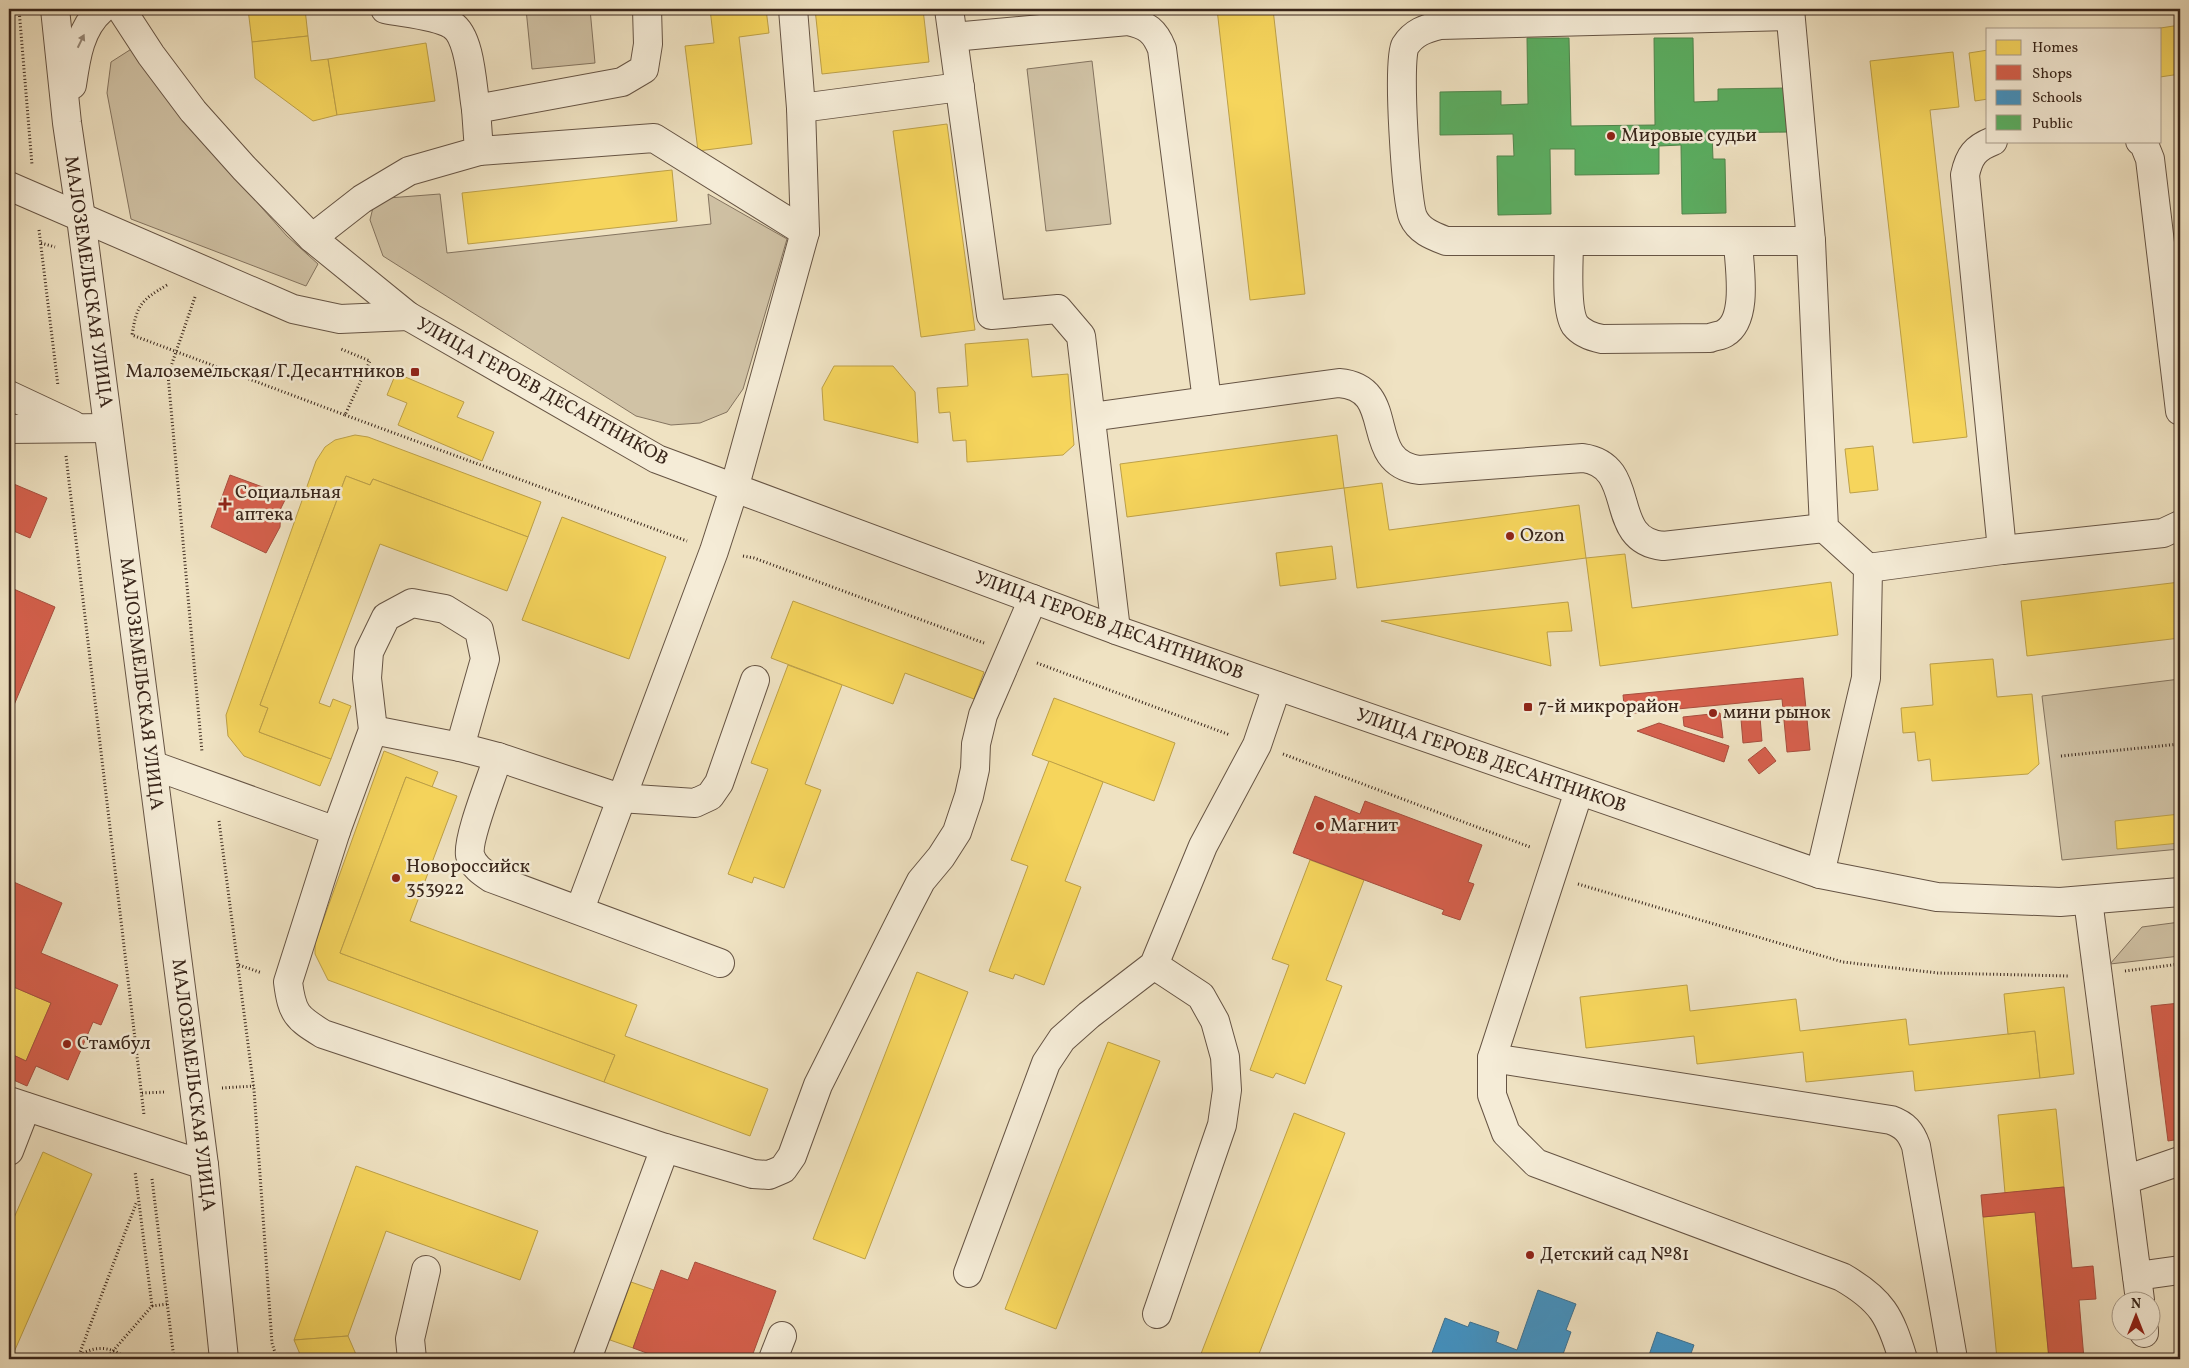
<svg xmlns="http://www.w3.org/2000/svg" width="2189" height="1368" viewBox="0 0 2189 1368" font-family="Vollkorn,serif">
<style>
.green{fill:#d0c2a5;stroke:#847460}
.homes{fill:#f6d55c;stroke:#bda048}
.shops{fill:#d6604d;stroke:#a74e3e}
.schools{fill:#4393c3;stroke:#407290}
.public{fill:#5aae61;stroke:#50854c}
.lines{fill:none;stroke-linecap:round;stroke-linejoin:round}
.minor-casing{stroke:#665444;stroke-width:30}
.path{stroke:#38251a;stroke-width:3;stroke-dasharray:1 2.5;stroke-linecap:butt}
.minor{stroke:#f5ecd7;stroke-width:28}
.oneway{fill:#968878}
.poi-dot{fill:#8f2418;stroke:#f5ecd7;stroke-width:2}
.labels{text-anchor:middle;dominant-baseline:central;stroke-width:5;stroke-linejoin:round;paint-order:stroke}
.poi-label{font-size:19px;fill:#38251a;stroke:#f5ecd7;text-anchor:start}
.street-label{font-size:19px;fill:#38251a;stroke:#f5ecd7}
</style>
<rect width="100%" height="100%" fill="#efe2c2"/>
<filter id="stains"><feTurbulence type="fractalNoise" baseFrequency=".004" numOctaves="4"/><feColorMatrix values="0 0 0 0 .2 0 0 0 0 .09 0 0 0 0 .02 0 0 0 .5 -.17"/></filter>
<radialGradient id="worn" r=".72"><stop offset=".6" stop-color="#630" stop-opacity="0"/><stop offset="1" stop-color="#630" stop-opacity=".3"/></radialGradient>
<g class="green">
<path d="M 526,9 L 590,9 L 595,63 L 532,69 Z"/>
<path d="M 136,46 L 204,143 L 287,236 L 318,264 L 306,286 L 131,219 L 107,93 L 111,62 Z"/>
<path d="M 1092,61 L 1111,224 L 1046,231 L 1027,69 Z"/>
<path d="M 440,194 L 447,253 L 711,224 L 708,194 L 787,239 L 743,389 L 727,412 L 700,423 L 671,425 L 636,416 L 383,256 L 370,220 L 375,199 Z"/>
<path d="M 2180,679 L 2180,849 L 2062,860 L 2042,696 Z"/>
<path d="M 2180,922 L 2180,956 L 2110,964 L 2142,927 Z"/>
</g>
<g class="homes">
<path d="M 248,9 L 305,9 L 308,36 L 252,42 Z"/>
<path d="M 710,9 L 766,9 L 769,33 L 739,37 L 752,144 L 698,151 L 685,46 L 714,43 Z"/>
<path d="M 815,9 L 923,9 L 929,62 L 822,74 Z"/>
<path d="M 1217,9 L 1273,9 L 1305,294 L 1250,300 Z"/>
<path d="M 2180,25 L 2180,74 L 2160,77 L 2160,29 L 2154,29 Z"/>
<path d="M 308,36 L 311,61 L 328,59 L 337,115 L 313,121 L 255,78 L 252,42 Z"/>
<path d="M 426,43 L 435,101 L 337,115 L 328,59 Z"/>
<path d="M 1988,50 L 1988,99 L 1975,101 L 1969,53 Z"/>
<path d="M 1953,52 L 1959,107 L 1930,110 L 1967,437 L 1913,443 L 1870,61 Z"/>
<path d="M 947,124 L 975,330 L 921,337 L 893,131 Z"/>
<path d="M 672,170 L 677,221 L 468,244 L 462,193 Z"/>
<path d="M 1028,339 L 1032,377 L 1068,374 L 1074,445 L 1063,455 L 967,462 L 966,440 L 953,441 L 950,412 L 939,413 L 937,388 L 968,386 L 965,344 Z"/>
<path d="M 834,366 L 893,366 L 915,392 L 918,443 L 824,420 L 822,388 Z"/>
<path d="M 396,373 L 464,402 L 457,417 L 494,432 L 482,461 L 398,425 L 407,403 L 387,395 Z"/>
<path d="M 355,435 L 368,437 L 541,502 L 528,537 L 373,479 L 370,485 L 346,476 L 260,705 L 268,708 L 259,732 L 331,759 L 320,786 L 244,756 L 228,736 L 226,715 L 316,461 L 325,447 L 335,440 Z"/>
<path d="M 1337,435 L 1344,488 L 1127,517 L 1120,464 Z"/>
<path d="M 1873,446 L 1878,490 L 1850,493 L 1845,449 Z"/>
<path d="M 346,476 L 370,485 L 373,479 L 528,537 L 507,591 L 380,544 L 319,703 L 330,707 L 333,699 L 351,706 L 331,759 L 259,732 L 268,708 L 260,705 Z"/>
<path d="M 1382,483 L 1389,530 L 1579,505 L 1586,558 L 1357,588 L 1344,488 Z"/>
<path d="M 562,517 L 666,557 L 629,659 L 522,620 Z"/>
<path d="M 1332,546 L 1336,579 L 1280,586 L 1276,553 Z"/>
<path d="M 1625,554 L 1632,608 L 1831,582 L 1838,635 L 1600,666 L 1586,558 Z"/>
<path d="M 2180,582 L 2180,638 L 2027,656 L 2021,601 Z"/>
<path d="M 793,601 L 984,672 L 974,699 L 905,673 L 893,704 L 771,658 Z"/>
<path d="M 1568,602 L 1572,631 L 1547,632 L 1551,666 L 1381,621 Z"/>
<path d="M 1993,659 L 1997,697 L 2032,694 L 2039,764 L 2028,774 L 1932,781 L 1930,759 L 1918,761 L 1915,732 L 1903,733 L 1901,708 L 1933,705 L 1930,664 Z"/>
<path d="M 788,665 L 842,685 L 805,784 L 821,790 L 784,888 L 754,877 L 752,883 L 728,874 L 768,769 L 751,763 Z"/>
<path d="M 1054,698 L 1175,743 L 1154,801 L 1032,755 Z"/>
<path d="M 384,751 L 438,772 L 432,787 L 406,777 L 340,953 L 615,1055 L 604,1082 L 328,980 L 315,954 L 315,943 Z"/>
<path d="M 1049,761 L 1103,782 L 1065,881 L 1081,887 L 1044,985 L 1015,974 L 1013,979 L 989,971 L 1028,866 L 1011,860 Z"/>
<path d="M 406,777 L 457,796 L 410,921 L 637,1005 L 625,1036 L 768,1089 L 750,1136 L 604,1082 L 615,1055 L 340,953 Z"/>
<path d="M 2180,814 L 2180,843 L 2117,849 L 2115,821 Z"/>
<path d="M 1310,860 L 1364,880 L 1326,980 L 1342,986 L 1305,1084 L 1276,1073 L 1273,1078 L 1250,1070 L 1289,965 L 1272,959 Z"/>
<path d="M 917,972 L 968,992 L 865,1259 L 813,1239 Z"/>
<path d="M 9,985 L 51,1003 L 26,1061 L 9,1053 Z"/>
<path d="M 1687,985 L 1690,1011 L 1796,999 L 1800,1031 L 1906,1019 L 1909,1045 L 2035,1031 L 2040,1078 L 1915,1091 L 1913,1071 L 1806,1082 L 1803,1052 L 1697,1064 L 1694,1036 L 1586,1048 L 1580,997 Z"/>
<path d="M 2064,987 L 2074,1074 L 2040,1078 L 2035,1031 L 2008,1034 L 2004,994 Z"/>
<path d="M 1108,1042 L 1160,1061 L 1056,1329 L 1005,1309 Z"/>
<path d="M 2056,1109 L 2064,1187 L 2005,1193 L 1998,1115 Z"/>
<path d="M 1294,1113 L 1345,1133 L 1257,1359 L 1199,1359 Z"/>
<path d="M 43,1152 L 92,1174 L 11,1359 L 9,1359 L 9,1229 Z"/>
<path d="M 356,1166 L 538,1231 L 520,1280 L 386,1231 L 348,1336 L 294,1340 Z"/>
<path d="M 2035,1212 L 2049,1359 L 1997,1359 L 1983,1217 Z"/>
<path d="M 631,1282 L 654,1290 L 633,1348 L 610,1340 Z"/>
<path d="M 348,1336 L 358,1359 L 302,1359 L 294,1340 Z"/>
</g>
<g class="shops">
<path d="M 230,475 L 287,496 L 281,508 L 280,527 L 266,553 L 211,527 Z"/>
<path d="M 9,482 L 47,498 L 30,538 L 9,529 Z"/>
<path d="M 9,587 L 55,607 L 9,717 Z"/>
<path d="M 1803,678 L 1810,750 L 1787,752 L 1782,699 L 1625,714 L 1623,695 Z"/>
<path d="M 1720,713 L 1723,738 L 1684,726 L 1683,717 Z"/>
<path d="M 1760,717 L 1762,741 L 1743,743 L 1741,719 Z"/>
<path d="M 1659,723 L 1729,746 L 1724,762 L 1637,731 Z"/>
<path d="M 1765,747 L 1776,761 L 1759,774 L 1748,760 Z"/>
<path d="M 1315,796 L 1360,814 L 1365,801 L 1482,845 L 1468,882 L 1474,884 L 1460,920 L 1442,914 L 1444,910 L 1293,853 Z"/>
<path d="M 9,880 L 62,903 L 41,953 L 118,985 L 101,1025 L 93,1022 L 68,1080 L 36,1066 L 27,1086 L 9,1078 L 9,1053 L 26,1061 L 51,1003 L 9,985 Z"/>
<path d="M 2180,1003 L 2180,1139 L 2168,1141 L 2151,1006 Z"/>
<path d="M 2064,1187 L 2072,1268 L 2093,1266 L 2096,1299 L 2079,1300 L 2084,1359 L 2049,1359 L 2035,1212 L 1983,1217 L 1981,1195 Z"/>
<path d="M 695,1262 L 776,1291 L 751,1359 L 663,1359 L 633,1348 L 661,1270 L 688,1280 Z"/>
</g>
<g class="schools">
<path d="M 1538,1290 L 1576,1304 L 1566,1330 L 1571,1332 L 1562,1357 L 1555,1355 L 1553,1359 L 1449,1359 L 1432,1353 L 1445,1318 L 1468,1327 L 1470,1322 L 1499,1332 L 1496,1342 L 1517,1350 Z"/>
<path d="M 1657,1332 L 1694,1345 L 1689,1359 L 1642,1359 L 1643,1357 L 1648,1358 Z"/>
</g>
<path class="public" d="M 1527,38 L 1569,38 L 1571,126 L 1655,125 L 1654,38 L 1693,38 L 1694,102 L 1718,101 L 1718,89 L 1787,88 L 1788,132 L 1712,133 L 1713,159 L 1725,159 L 1726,213 L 1682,214 L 1681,145 L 1659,146 L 1659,174 L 1575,175 L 1575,149 L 1550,149 L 1551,214 L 1498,215 L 1497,156 L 1514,156 L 1513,134 L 1440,135 L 1440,92 L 1501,91 L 1501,105 L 1528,104 Z"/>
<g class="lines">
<defs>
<g id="minor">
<path d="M 55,9 L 67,123 L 81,218 L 204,1165 L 224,1359"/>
<path d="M 121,9 L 151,55 L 193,111 L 244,168 L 312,238 L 408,316 L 657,459 L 1116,630 L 1820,874 L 1937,897 L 2060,902 L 2180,892"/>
<path d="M 385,9 C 404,13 437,15 452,25 C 471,37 472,87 476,109"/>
<path d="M 949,9 L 991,315 L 1058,309 L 1081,336 L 1116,630"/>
<path d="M 1790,9 L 1811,241 L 1824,528 L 1868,568 L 1866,678 L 1820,874"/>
<path d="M 1790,16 L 1440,25 C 1425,29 1414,32 1405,46 C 1397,59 1406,201 1413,217 C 1419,231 1433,236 1446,241 L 1811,241"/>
<path d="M 953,37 L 1128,21 C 1147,25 1155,31 1162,49 L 1207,401"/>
<path d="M 72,85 C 76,57 80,28 102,9"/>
<path d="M 801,108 L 960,87"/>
<path d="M 1993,141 C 1975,148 1969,156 1965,175 L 2002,550"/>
<path d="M 2140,141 L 2144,144 L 2150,159 L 2180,411"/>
<path d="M 479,151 L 654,138 L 805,232"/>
<path d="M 9,186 L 293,309 L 340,319 L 408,316"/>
<path d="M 312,238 L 362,199 L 409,171 L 479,151 L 476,109 L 622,82 L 644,69 L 648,44 L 647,9"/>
<path d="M 1569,242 C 1569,262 1565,309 1575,325 C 1582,334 1592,337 1602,339 L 1710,338 C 1714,336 1721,336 1725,333 C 1749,319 1739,266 1738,242"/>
<path d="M 9,395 L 73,425"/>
<path d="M 1091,417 L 1339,383 C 1400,388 1360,462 1419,470 L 1583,458 C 1640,466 1605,540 1663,546 L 1824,528"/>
<path d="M 9,429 L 108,428"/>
<path d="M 1868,568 L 2002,550 L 2163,533 L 2180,525"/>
<path d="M 373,730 L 460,747 L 498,757 L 620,798 L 695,803 L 710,796 L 719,783 L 755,680"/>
<path d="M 498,757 C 492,777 467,838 470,855 C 473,866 482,872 491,878 L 720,963"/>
<path d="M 152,765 L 336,831 L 373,730 L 367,678 L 369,652 L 386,617 L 412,603 L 445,609 L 479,630 L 485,659 L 460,747"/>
<path d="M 1579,791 L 1492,1058 L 1492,1095 L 1506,1133 L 1536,1163 L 1842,1277 C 1882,1300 1890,1316 1903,1359"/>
<path d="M 336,831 L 288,982 C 292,1014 297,1018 323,1034 L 665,1148 L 753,1174 L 769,1175 L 783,1169 L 792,1156 L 818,1085 L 907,908 L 921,881 L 941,857 L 957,832 L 969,796 L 975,769 L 976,744 L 983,715 L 1033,599"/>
<path d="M 2088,900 L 2140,1300"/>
<path d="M 580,909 L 714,551 L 734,489 L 805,232 L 801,108 L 793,9"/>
<path d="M 1154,965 L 1201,996 L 1215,1021 L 1225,1057 L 1227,1090 L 1222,1125 L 1157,1314"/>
<path d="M 1492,1058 L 1891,1120 C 1905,1125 1911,1132 1916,1146 L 1953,1359"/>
<path d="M 9,1101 L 204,1165"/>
<path d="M 9,1151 L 26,1107"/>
<path d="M 2125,1180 L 2180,1161"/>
<path d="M 968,1273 L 1046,1063 L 1062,1039 L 1089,1015 L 1154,965 L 1203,846 L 1257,745 L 1277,686"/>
<path d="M 2137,1276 L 2180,1270"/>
<path d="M 2144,1330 L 2144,1333"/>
<path d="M 412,1359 L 410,1339 L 426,1270"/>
<path d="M 587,1359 L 665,1148"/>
<path d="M 773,1359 L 782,1336"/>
</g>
</defs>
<use href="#minor" class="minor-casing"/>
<g class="path">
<path d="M 19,9 L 32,165"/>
<path d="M 39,230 L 58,386"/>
<path d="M 41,243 L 55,247"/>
<path d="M 167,285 C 140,301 137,305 132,335 L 345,415 L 370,361 L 341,349"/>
<path d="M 195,297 L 168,375 L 202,752"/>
<path d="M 345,415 L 687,541"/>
<path d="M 66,456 L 144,1115"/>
<path d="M 743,556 L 754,558 L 984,643"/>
<path d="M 1037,663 L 1230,735"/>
<path d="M 1283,754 L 1530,847"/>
<path d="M 2061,756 L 2180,744"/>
<path d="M 219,821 L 254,1090 L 272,1343 L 277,1359"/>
<path d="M 1578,884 L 1843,962 L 1938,973 L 2069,976"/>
<path d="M 239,965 L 262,973"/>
<path d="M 2125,971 L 2180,964"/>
<path d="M 222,1088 L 254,1086"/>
<path d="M 142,1093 L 166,1092"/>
<path d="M 152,1179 L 174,1359"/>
<path d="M 152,1306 L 168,1304"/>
<path d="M 79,1355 L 137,1201"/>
<path d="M 74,1359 C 91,1346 109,1344 127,1359"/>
<path d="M 106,1359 L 152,1306 L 135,1171"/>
</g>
<use href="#minor" class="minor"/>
</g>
<defs><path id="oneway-solid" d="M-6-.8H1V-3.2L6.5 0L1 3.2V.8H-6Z" transform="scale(1.25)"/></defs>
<use class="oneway" href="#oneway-solid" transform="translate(81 41) rotate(-64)"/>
<g class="poi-dot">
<circle cx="1611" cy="136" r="5"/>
<rect x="410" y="367" width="10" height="10" rx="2.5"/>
<path d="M222.5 496.5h5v5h5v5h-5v5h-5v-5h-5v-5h5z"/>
<circle cx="1510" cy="536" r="5"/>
<rect x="1523" y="702" width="10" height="10" rx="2.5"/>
<circle cx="1713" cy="713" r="5"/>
<circle cx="1320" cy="826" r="5"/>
<circle cx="396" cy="878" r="5"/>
<circle cx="67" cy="1044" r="5"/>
<circle cx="1530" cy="1255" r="5"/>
</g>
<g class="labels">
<g class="poi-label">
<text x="1621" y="136">Мировые судьи</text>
<text x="405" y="372" text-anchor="end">Малоземельская/Г.Десантников</text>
<text x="235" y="493">Социальная<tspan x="235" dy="22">аптека</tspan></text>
<text x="1520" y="536">Ozon</text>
<text x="1538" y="707">7-й микрорайон</text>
<text x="1723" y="713">мини рынок</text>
<text x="1330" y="826">Магнит</text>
<text x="406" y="867">Новороссийск<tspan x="406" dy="22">353922</tspan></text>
<text x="77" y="1044">Стамбул</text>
<text x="1540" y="1255">Детский сад №81</text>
</g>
<g class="street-label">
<text transform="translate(88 282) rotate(82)">МАЛОЗЕМЕЛЬСКАЯ УЛИЦА</text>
<text transform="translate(542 392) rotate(29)">УЛИЦА ГЕРОЕВ ДЕСАНТНИКОВ</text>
<text transform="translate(1109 626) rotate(20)">УЛИЦА ГЕРОЕВ ДЕСАНТНИКОВ</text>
<text transform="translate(141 684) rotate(83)">МАЛОЗЕМЕЛЬСКАЯ УЛИЦА</text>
<text transform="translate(1491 761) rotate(19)">УЛИЦА ГЕРОЕВ ДЕСАНТНИКОВ</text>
<text transform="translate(193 1085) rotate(83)">МАЛОЗЕМЕЛЬСКАЯ УЛИЦА</text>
</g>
</g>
<rect width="2189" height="1368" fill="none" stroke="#efe2c2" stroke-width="30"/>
<rect x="10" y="10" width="2169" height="1348" fill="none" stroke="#38251a" stroke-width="2.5"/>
<rect x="15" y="15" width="2159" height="1338" fill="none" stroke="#38251a"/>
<rect x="1986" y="28" width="175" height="115" fill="#f5ecd7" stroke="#a99c8b"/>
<rect x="1996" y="40" width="25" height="15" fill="#f6d55c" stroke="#a99c8b"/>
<text x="2032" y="52" font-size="15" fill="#38251a">Homes</text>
<rect x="1996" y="65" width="25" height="15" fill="#d6604d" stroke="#a99c8b"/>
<text x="2032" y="78" font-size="15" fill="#38251a">Shops</text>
<rect x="1996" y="90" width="25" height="15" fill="#4393c3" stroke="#a99c8b"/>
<text x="2032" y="102" font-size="15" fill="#38251a">Schools</text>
<rect x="1996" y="115" width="25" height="15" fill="#5aae61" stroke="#a99c8b"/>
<text x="2032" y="128" font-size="15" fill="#38251a">Public</text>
<g transform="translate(2136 1316)"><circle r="24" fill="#f5ecd7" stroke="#a99c8b"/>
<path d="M0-4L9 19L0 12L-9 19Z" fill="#8f2418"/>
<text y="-8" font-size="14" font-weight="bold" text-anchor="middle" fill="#38251a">N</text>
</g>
<rect width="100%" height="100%" filter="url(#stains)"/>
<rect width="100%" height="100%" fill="url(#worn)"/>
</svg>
